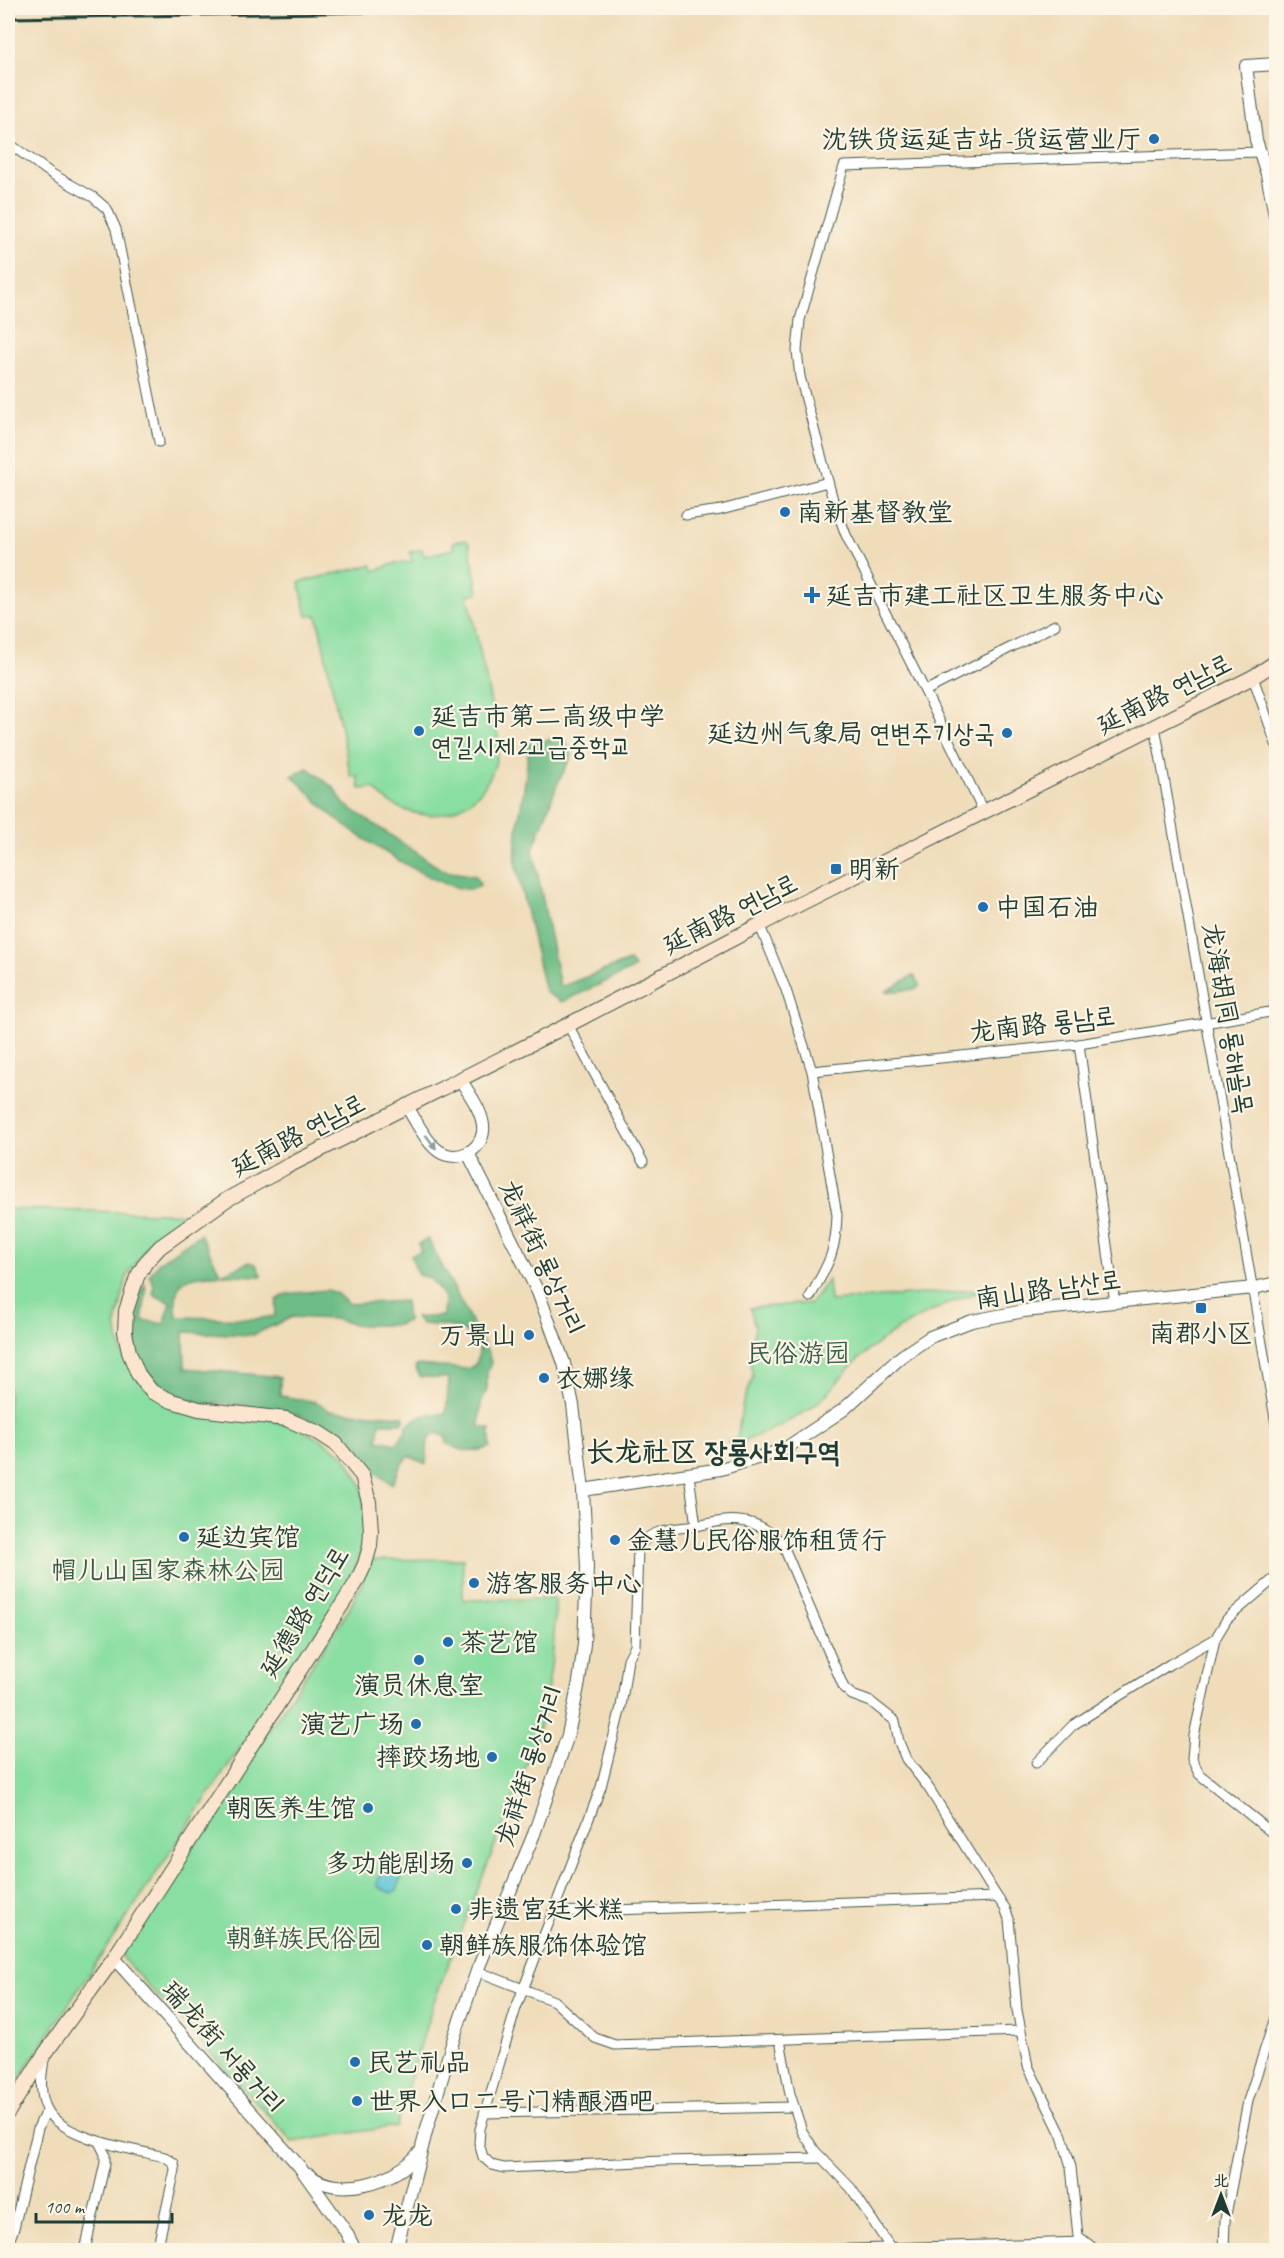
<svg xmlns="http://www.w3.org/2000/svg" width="1284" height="2258" viewBox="0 0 1284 2258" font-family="Caveat,'LXGW WenKai TC','Poor Story',sans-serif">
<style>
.green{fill:#89dea1;stroke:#548e6a;stroke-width:1.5}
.forest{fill:#6ebd87;stroke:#467d5e;stroke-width:1.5}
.water{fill:#5cc4d8;stroke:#3e8086;stroke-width:1.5}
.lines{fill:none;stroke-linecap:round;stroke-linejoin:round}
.minor-casing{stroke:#3e5548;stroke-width:11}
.tertiary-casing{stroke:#3e5548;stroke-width:14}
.secondary-casing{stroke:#3e5548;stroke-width:16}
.minor{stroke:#fff;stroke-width:9}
.tertiary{stroke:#fff;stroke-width:12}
.secondary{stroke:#fbe5cf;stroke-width:14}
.rail{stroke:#1f3d34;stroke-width:3}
.oneway{fill:#8f9e9a}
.poi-dot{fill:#1f6fb2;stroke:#fcf5e5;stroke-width:2}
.labels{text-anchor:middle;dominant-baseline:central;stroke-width:4.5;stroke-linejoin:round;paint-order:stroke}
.poi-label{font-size:26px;fill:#1f3d34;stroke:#fcf5e5;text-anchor:start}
.street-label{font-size:26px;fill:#1f3d34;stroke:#fcf5e5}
.park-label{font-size:26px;fill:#345d4a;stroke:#fcf5e5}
.quarter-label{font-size:28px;font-weight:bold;fill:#1f3d34;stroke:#fcf5e5}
</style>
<rect width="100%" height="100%" fill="#fcf5e5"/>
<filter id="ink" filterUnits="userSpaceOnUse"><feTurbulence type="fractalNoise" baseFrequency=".0167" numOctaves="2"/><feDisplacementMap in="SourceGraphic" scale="12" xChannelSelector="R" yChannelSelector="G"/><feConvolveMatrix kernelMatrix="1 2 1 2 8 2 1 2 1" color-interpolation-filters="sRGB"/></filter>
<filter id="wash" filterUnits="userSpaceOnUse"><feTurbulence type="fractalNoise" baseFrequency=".008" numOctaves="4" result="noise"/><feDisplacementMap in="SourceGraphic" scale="24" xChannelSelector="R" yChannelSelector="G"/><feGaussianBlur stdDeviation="1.35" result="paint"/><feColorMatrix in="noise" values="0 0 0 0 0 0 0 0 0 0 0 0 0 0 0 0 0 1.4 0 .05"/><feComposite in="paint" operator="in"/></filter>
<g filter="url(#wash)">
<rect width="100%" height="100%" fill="#efdcb9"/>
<g class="green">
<path d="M 465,540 L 469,543 L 478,593 L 468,595 L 499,741 C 496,812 421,840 373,788 L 360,789 L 358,777 L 351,777 L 317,615 L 307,616 L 299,582 L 372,565 L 374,571 L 396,563 L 412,562 L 410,552 L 422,549 L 424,556 L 454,549 L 453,542 Z"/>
<path d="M 8,1209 L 199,1214 L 144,1251 L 127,1276 L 116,1324 L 119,1343 L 125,1360 L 146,1388 L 290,1425 L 321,1439 L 345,1456 L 362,1485 L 366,1534 L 351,1582 L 8,2095 Z"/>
<path d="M 828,1280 L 830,1301 L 988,1289 C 941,1304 893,1326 857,1361 C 840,1376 827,1398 808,1410 C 784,1426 756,1436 729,1447 L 728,1441 L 737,1439 L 742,1407 L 753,1377 L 750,1359 L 755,1326 L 750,1308 L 811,1303 Z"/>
<path d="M 463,1559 L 463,1600 L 555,1599 C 556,1646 548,1695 536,1740 L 433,2004 L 396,2126 L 293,2142 L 123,1959 L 122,1950 L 348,1611 L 362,1583 L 369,1560 Z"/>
</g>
<g class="forest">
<path d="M 559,738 L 566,742 L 572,755 L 557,785 L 533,850 L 560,987 L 629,961 L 635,968 L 562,1002 L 545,992 L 516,866 C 513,824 529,785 528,743 Z"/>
<path d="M 308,768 L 334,788 L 344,804 L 444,871 L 476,876 L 480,885 C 461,907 354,833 335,818 C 320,805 306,789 292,776 Z"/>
<path d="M 914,975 L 920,985 L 916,989 L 885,992 Z"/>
<path d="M 200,1234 L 221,1274 L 250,1262 L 256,1264 L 262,1276 C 243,1276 192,1269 180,1285 C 174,1292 176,1309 177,1317 L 256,1319 L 275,1316 L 277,1300 L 286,1294 L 327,1290 L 336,1293 L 348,1304 L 405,1301 L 407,1321 L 398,1325 L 356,1325 L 334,1319 L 292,1317 L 253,1335 L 184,1332 L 185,1368 L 280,1377 L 280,1396 L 317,1402 L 330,1411 L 403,1416 L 405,1418 L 402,1423 L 380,1423 L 378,1440 L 396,1444 L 405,1433 L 407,1425 L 420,1416 L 446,1413 L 449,1378 L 420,1377 L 415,1367 L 419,1365 L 466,1369 C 479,1366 479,1357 479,1345 C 460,1323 448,1326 421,1324 L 415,1318 L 443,1316 L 444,1297 L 430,1278 L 418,1275 L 411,1255 L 421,1252 L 418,1244 L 428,1239 L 489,1355 L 491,1363 L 487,1372 L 487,1389 L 481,1403 L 479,1426 L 490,1429 L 490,1447 C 475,1453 459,1452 447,1443 L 446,1436 L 436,1433 L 428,1439 L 426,1464 L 409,1456 L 401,1465 L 392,1484 L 367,1467 L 326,1428 L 307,1418 L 275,1410 L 223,1403 L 203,1403 L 174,1396 L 158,1386 L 138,1361 L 128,1336 L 134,1294 L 140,1292 L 145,1284 L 146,1292 L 142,1320 L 164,1324 L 171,1303 L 153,1294 L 154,1284 L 149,1276 L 159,1262 Z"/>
</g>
<path class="water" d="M 392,1867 L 396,1868 L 403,1873 L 397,1890 L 391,1893 L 378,1887 L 377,1883 L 383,1870 Z"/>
</g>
<g filter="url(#ink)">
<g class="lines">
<defs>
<g id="minor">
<path d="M 8,143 L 52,174 L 93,197 L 107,209 L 116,229 L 159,442"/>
<path d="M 686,515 L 721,510 L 828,482"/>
<path d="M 1253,677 L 1276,744"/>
<path d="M 925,691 L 1055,625"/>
<path d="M 1155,726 L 1276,1424"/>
<path d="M 984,813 L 925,691 L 846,535 L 833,500 L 800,377 L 797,351 L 800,320 L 844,166 L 1258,152"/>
<path d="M 760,926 L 786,990 L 812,1071 L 837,1215 C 836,1254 828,1264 810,1297"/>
<path d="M 568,1025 L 643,1162"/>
<path d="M 1079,1044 L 1115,1303"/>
<path d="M 812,1071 L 1079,1044 L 1276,1011"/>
<path d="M 689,1475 L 696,1526"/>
<path d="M 1276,1577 L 1227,1619 L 1215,1639 L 1194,1736 L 1192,1759 L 1199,1774 L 1276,1836"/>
<path d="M 1036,1763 L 1073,1725 L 1170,1664 L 1215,1639"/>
<path d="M 554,1912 L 997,1897"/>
<path d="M 477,1971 L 554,2001 L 595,2038 L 615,2045 L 1020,2031"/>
<path d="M 780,2040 L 790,2094 L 802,2131 L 815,2151 L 851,2188 L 892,2250"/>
<path d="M 44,2060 C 41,2077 39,2096 48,2111 C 64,2139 136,2150 165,2157 L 174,2163 L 175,2170 L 157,2250"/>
<path d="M 484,2113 L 794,2107"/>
<path d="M 822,2158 L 663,2161 L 504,2168 L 492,2165 L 483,2157 L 479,2143 L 480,2129 L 516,2008 L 601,1787 L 621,1707 L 628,1659 L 635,1646 L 638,1548 C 650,1528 675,1529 696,1526 C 712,1523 729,1518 746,1522 C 760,1524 772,1533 782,1543 L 844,1688 L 852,1695 L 871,1702 L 895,1721 L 899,1742 L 906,1759 L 928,1787 L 997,1897 L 1005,1908 L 1009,1919 L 1017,2010 L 1028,2066 L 1062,2136 L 1071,2167 L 1078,2236 L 1096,2250"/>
<path d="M 8,2244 L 14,2228 L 38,2128 L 43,2117 L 48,2111"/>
<path d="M 396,2249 L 412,2250"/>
<path d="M 85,2250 L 105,2163 L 105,2154 L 99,2142"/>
<path d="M 821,2250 L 1083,2242"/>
<path d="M 1224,2250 L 1225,2220 L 1248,2101 L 1276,2015"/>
</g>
<g id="tertiary">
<path d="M 1276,64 L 1246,66 L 1256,140 L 1267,174 L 1276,220"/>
<path d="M 406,1105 C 415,1119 423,1137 435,1148 C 454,1166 486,1151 483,1125 C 481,1109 468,1092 460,1079"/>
<path d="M 583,1490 L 721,1469 L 783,1450 L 843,1410 L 902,1356 L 930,1337 L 972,1321 L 1024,1311 L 1254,1288 L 1276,1283"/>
<path d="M 114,1958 L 299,2166 L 346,2232 L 355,2250"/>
<path d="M 309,2175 C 338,2199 396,2182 418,2154"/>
<path d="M 396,2250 L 427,2128 L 455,2034 L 477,1971 L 534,1834 L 568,1735 L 579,1682 L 584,1644 L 587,1567 L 583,1490 L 573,1405 L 564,1363 L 538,1292 L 468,1153"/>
</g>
<path id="secondary" d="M 8,2112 L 44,2055 L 114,1958 L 356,1583 L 365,1564 L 370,1546 L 371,1531 L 369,1502 L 362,1476 L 336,1444 L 319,1433 L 286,1419 L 199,1409 L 172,1401 L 152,1392 L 138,1374 L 129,1352 L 125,1332 L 126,1311 L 137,1277 L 146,1262 L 160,1247 L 226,1200 L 286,1167 L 568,1025 L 788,910 L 1253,677 L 1276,662"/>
</defs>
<use href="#minor" class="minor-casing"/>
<use href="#tertiary" class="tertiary-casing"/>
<use href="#secondary" class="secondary-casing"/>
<use href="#minor" class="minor"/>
<use href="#tertiary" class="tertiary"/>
<use href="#secondary" class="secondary"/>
<path class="rail" d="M 8,18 L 632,8"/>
</g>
<defs><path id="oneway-solid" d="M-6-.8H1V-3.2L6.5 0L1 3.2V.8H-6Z" transform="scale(1.5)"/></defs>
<use class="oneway" href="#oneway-solid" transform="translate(431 1142) rotate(53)"/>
</g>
<g class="poi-dot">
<circle cx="1154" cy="139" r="6"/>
<circle cx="785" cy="512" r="6"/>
<path d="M809 586h6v6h6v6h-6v6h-6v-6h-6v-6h6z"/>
<circle cx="419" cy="731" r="6"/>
<circle cx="1007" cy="733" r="6"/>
<rect x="830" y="863" width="12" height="12" rx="3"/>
<circle cx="983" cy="907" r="6"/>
<rect x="1195" y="1302" width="12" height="12" rx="3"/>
<circle cx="529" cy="1335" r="6"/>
<circle cx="544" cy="1378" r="6"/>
<circle cx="184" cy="1537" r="6"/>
<circle cx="615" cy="1540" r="6"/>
<circle cx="474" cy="1583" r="6"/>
<circle cx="448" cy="1642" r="6"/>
<circle cx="419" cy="1660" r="6"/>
<circle cx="416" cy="1724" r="6"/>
<circle cx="492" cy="1757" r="6"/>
<circle cx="368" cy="1808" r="6"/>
<circle cx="467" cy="1863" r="6"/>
<circle cx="456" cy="1909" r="6"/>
<circle cx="427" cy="1945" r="6"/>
<circle cx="355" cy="2062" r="6"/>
<circle cx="357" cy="2101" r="6"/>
<circle cx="369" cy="2215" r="6"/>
</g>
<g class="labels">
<g class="poi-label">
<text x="1142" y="139" text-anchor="end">沈铁货运延吉站-货运营业厅</text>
<text x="797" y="512">南新基督教堂</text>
<text x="826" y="595">延吉市建工社区卫生服务中心</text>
<text x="431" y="716">延吉市第二高级中学<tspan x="431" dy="30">연길시제2고급중학교</tspan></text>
<text x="995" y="733" text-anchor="end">延边州气象局 연변주기상국</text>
<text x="848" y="869">明新</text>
<text x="995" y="907">中国石油</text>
<text x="1201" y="1333" text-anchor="middle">南郡小区</text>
<text x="517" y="1335" text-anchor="end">万景山</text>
<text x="556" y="1378">衣娜缘</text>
<text x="196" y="1537">延边宾馆</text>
<text x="627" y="1540">金慧儿民俗服饰租赁行</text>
<text x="486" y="1583">游客服务中心</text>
<text x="460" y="1642">茶艺馆</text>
<text x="419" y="1685" text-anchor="middle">演员休息室</text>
<text x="404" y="1724" text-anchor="end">演艺广场</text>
<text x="480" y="1757" text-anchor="end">摔跤场地</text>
<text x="356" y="1808" text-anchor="end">朝医养生馆</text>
<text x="455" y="1863" text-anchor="end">多功能剧场</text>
<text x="468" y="1909">非遗宫廷米糕</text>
<text x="439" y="1945">朝鲜族服饰体验馆</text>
<text x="367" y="2062">民艺礼品</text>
<text x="369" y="2101">世界入口二号门精酿酒吧</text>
<text x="381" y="2215">龙龙</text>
</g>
<g class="street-label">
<text transform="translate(1164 694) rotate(-27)">延南路 연남로</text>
<text transform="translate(730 914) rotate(-27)">延南路 연남로</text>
<text transform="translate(1228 1018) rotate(80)">龙海胡同 룡해골목</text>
<text transform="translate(1042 1024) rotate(-7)">龙南路 룡남로</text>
<text transform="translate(298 1135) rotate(-28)">延南路 연남로</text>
<text transform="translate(542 1257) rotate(65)">龙祥街 룡상거리</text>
<text transform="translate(1048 1289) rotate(-8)">南山路 남산로</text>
<text transform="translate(304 1612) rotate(-59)">延德路 연덕로</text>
<text transform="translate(529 1766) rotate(-72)">龙祥街 룡상거리</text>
<text transform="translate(223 2047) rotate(48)">瑞龙街 서룡거리</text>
</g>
<g class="park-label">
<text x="798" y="1353">民俗游园</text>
<text x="168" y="1570">帽儿山国家森林公园</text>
<text x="304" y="1938">朝鲜族民俗园</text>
</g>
<g class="quarter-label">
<text x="713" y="1451">长龙社区 장룡사회구역</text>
</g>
</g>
<rect width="1284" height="2258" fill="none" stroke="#fcf5e5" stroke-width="30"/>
<g transform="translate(1221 2195)" stroke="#fcf5e5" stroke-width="4.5" paint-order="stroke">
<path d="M0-4.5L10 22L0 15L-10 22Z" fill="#1f3d34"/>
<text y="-9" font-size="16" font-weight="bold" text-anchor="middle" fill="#1f3d34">北</text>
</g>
<path d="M36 2213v9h136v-9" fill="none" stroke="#1f3d34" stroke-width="3"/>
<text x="45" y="2213" font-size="18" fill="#1f3d34" stroke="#fcf5e5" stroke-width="4.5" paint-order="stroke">100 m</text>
</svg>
